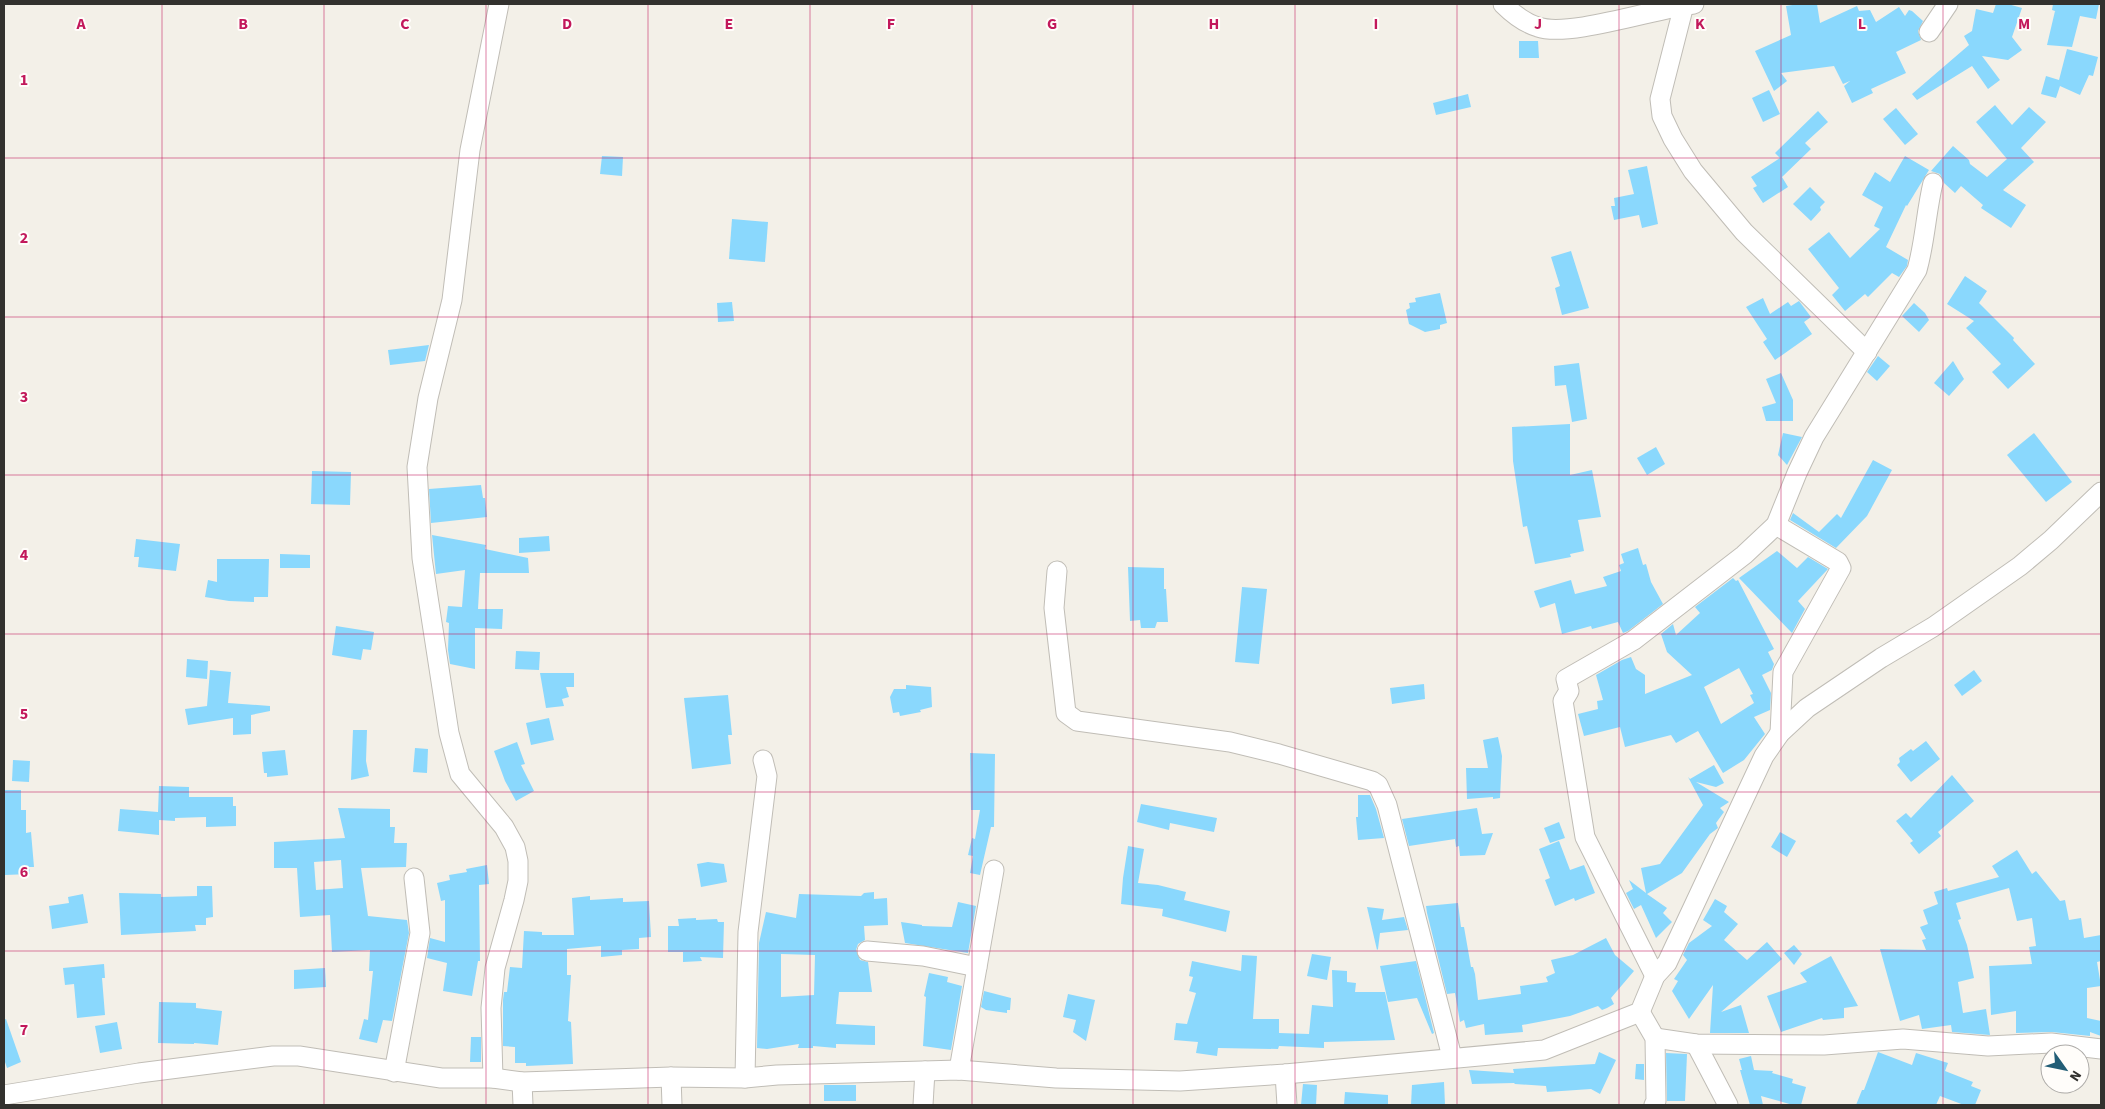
<svg xmlns="http://www.w3.org/2000/svg" width="2105" height="1109" viewBox="0 0 2105 1109" font-family="'Source Sans 3',sans-serif">
<style>
.building{fill:#8ad8fd;fill-rule:evenodd}
.lines{fill:none;stroke-linecap:round;stroke-linejoin:round}
.minor-casing{stroke:#c0bdb6;stroke-width:21}
.minor{stroke:#fff;stroke-width:19}
.grid{fill:none;stroke:#c2185b;stroke-width:1;stroke-opacity:0.55}
.grid-label{font-size:16px;text-anchor:middle;font-weight:bold;fill:#c2185b;stroke:#fffdfa;stroke-width:4;stroke-linejoin:round;paint-order:stroke}
</style>
<rect width="100%" height="100%" fill="#f3f0e8"/>
<g class="building">
<path d="M 1799,4 L 1817,4 L 1820,23 L 1857,6 L 1859,11 L 1870,10 L 1876,22 L 1899,7 L 1905,16 L 1909,10 L 1912,11 L 1923,21 L 1918,31 L 1921,40 L 1896,52 L 1906,73 L 1871,89 L 1873,93 L 1852,103 L 1844,86 L 1850,81 L 1843,84 L 1834,66 L 1781,73 L 1787,81 L 1774,91 L 1755,51 L 1791,35 L 1786,6 Z"/>
<path d="M 1996,4 L 2008,4 L 2022,8 L 2012,37 L 2022,50 L 2008,60 L 1982,56 L 2000,80 L 1988,89 L 1972,66 L 1917,100 L 1912,94 L 1969,45 L 1964,36 L 1972,31 L 1976,9 L 1993,13 Z"/>
<path d="M 2053,4 L 2099,4 L 2096,19 L 2080,16 L 2072,47 L 2047,45 L 2055,11 L 2058,12 L 2052,10 Z"/>
<path d="M 1519,41 L 1538,41 L 1539,58 L 1519,58 Z"/>
<path d="M 2067,49 L 2098,57 L 2093,76 L 2089,75 L 2080,95 L 2060,86 L 2056,98 L 2041,94 L 2046,76 L 2059,80 Z"/>
<path d="M 1769,90 L 1780,114 L 1763,122 L 1752,98 Z"/>
<path d="M 1468,94 L 1471,107 L 1436,115 L 1433,103 Z"/>
<path d="M 1995,105 L 2012,125 L 2029,107 L 2046,122 L 2021,148 L 2034,162 L 2003,190 L 2026,205 L 2011,228 L 1981,208 L 1983,205 L 1961,186 L 1955,193 L 1944,183 L 1940,174 L 1931,171 L 1953,146 L 1969,160 L 1970,164 L 1987,177 L 2007,159 L 1976,122 Z"/>
<path d="M 1896,108 L 1918,134 L 1905,145 L 1883,119 Z"/>
<path d="M 1818,111 L 1828,122 L 1805,143 L 1811,149 L 1782,177 L 1788,187 L 1763,203 L 1753,188 L 1757,186 L 1751,177 L 1780,158 L 1775,153 Z"/>
<path d="M 602,156 L 623,157 L 622,176 L 600,174 Z"/>
<path d="M 1905,156 L 1929,170 L 1907,206 L 1906,205 L 1886,247 L 1908,260 L 1907,266 L 1899,277 L 1892,273 L 1868,297 L 1865,294 L 1845,311 L 1832,295 L 1839,288 L 1808,249 L 1829,232 L 1850,258 L 1880,229 L 1874,226 L 1883,207 L 1862,195 L 1875,172 L 1890,182 Z"/>
<path d="M 1647,166 L 1658,224 L 1642,228 L 1639,215 L 1614,220 L 1611,206 L 1615,206 L 1614,198 L 1634,194 L 1628,170 Z"/>
<path d="M 1810,187 L 1825,202 L 1820,207 L 1821,210 L 1811,221 L 1793,204 Z"/>
<path d="M 732,219 L 768,222 L 765,262 L 729,259 Z"/>
<path d="M 1571,251 L 1589,308 L 1562,315 L 1555,288 L 1560,286 L 1551,257 Z"/>
<path d="M 1965,276 L 1987,291 L 1979,303 L 2014,338 L 2013,340 L 2035,364 L 2008,389 L 1992,372 L 2001,364 L 1966,328 L 1974,321 L 1947,304 Z"/>
<path d="M 1440,293 L 1447,323 L 1440,325 L 1440,329 L 1425,332 L 1409,324 L 1406,310 L 1410,308 L 1409,303 L 1416,302 L 1415,298 Z"/>
<path d="M 1763,298 L 1770,314 L 1788,302 L 1791,306 L 1799,301 L 1811,317 L 1804,322 L 1812,334 L 1775,360 L 1763,342 L 1767,339 L 1746,307 Z"/>
<path d="M 732,302 L 734,321 L 718,322 L 717,303 Z"/>
<path d="M 1914,303 L 1925,313 L 1929,320 L 1919,332 L 1902,316 Z"/>
<path d="M 429,345 L 425,361 L 390,365 L 388,350 Z"/>
<path d="M 1878,356 L 1890,366 L 1877,381 L 1867,372 Z"/>
<path d="M 1953,361 L 1964,379 L 1949,396 L 1934,383 Z"/>
<path d="M 1579,363 L 1587,419 L 1572,422 L 1566,385 L 1555,386 L 1554,366 Z"/>
<path d="M 1781,373 L 1793,400 L 1793,421 L 1766,421 L 1762,407 L 1776,403 L 1766,379 Z"/>
<path d="M 1570,424 L 1570,475 L 1592,470 L 1601,517 L 1578,520 L 1584,551 L 1570,554 L 1571,557 L 1535,564 L 1527,526 L 1523,527 L 1513,461 L 1512,427 Z"/>
<path d="M 1783,433 L 1802,437 L 1787,465 L 1778,455 Z"/>
<path d="M 2034,433 L 2072,482 L 2046,502 L 2007,455 Z"/>
<path d="M 1656,447 L 1665,464 L 1647,475 L 1637,458 Z"/>
<path d="M 1873,460 L 1892,470 L 1867,516 L 1836,548 L 1790,520 L 1793,513 L 1819,532 L 1837,514 L 1841,518 Z"/>
<path d="M 312,471 L 351,472 L 350,505 L 311,504 Z"/>
<path d="M 481,485 L 483,498 L 485,498 L 487,517 L 431,523 L 429,489 Z"/>
<path d="M 432,535 L 486,545 L 485,549 L 528,558 L 529,573 L 480,573 L 478,609 L 503,609 L 502,629 L 475,628 L 475,669 L 450,664 L 448,650 L 449,623 L 446,622 L 448,606 L 462,607 L 465,570 L 436,574 Z"/>
<path d="M 549,536 L 550,551 L 519,553 L 519,538 Z"/>
<path d="M 136,539 L 180,544 L 176,571 L 138,567 L 139,557 L 134,557 Z"/>
<path d="M 1638,548 L 1643,565 L 1646,564 L 1651,582 L 1663,604 L 1628,631 L 1623,633 L 1618,622 L 1592,629 L 1591,626 L 1562,634 L 1555,603 L 1540,608 L 1534,591 L 1571,580 L 1575,594 L 1607,586 L 1603,577 L 1621,571 L 1619,565 L 1624,563 L 1621,554 Z"/>
<path d="M 1777,551 L 1797,568 L 1808,557 L 1828,569 L 1798,601 L 1805,609 L 1792,633 L 1739,578 Z"/>
<path d="M 280,554 L 310,555 L 310,568 L 280,568 Z"/>
<path d="M 217,559 L 269,559 L 268,597 L 254,597 L 254,602 L 229,601 L 205,597 L 208,580 L 217,582 Z"/>
<path d="M 1128,567 L 1164,568 L 1164,589 L 1166,589 L 1168,622 L 1157,622 L 1155,628 L 1141,628 L 1140,620 L 1130,621 Z"/>
<path d="M 1733,578 L 1736,581 L 1738,580 L 1774,649 L 1768,652 L 1774,664 L 1772,670 L 1762,675 L 1771,693 L 1770,710 L 1754,717 L 1765,734 L 1744,760 L 1723,773 L 1698,731 L 1676,743 L 1671,735 L 1625,747 L 1620,727 L 1584,736 L 1578,714 L 1598,709 L 1597,701 L 1603,700 L 1596,675 L 1622,660 L 1631,657 L 1636,669 L 1645,675 L 1645,694 L 1692,675 L 1667,652 L 1661,634 L 1673,624 L 1676,635 L 1700,613 L 1695,607 ZM 1739,668 L 1753,694 L 1750,695 L 1754,703 L 1721,724 L 1704,687 Z"/>
<path d="M 1242,587 L 1267,589 L 1259,664 L 1235,662 Z"/>
<path d="M 336,626 L 374,632 L 371,650 L 363,649 L 361,660 L 332,655 Z"/>
<path d="M 516,651 L 540,652 L 539,670 L 515,669 Z"/>
<path d="M 187,659 L 208,661 L 207,679 L 186,677 Z"/>
<path d="M 210,670 L 231,672 L 228,703 L 270,706 L 270,711 L 251,715 L 251,734 L 233,735 L 233,718 L 188,725 L 185,709 L 207,706 Z"/>
<path d="M 1974,670 L 1982,681 L 1962,696 L 1954,685 Z"/>
<path d="M 540,673 L 574,673 L 574,687 L 566,687 L 569,697 L 562,699 L 564,706 L 546,708 Z"/>
<path d="M 1424,684 L 1425,699 L 1392,704 L 1390,688 Z"/>
<path d="M 906,685 L 931,687 L 932,707 L 920,710 L 921,712 L 900,716 L 899,712 L 893,713 L 890,697 L 894,689 L 906,689 Z"/>
<path d="M 728,695 L 732,735 L 728,735 L 731,764 L 692,769 L 684,698 Z"/>
<path d="M 549,718 L 554,740 L 531,745 L 526,723 Z"/>
<path d="M 353,730 L 367,730 L 366,761 L 369,776 L 351,780 Z"/>
<path d="M 1498,737 L 1502,756 L 1500,798 L 1493,799 L 1493,797 L 1467,799 L 1466,768 L 1488,768 L 1483,740 Z"/>
<path d="M 1926,741 L 1940,759 L 1911,782 L 1897,765 L 1900,762 L 1899,758 L 1911,749 L 1913,751 Z"/>
<path d="M 517,742 L 525,764 L 521,765 L 534,791 L 516,801 L 505,781 L 494,751 Z"/>
<path d="M 415,748 L 428,749 L 427,773 L 413,772 Z"/>
<path d="M 285,750 L 288,775 L 267,777 L 267,773 L 264,773 L 262,752 Z"/>
<path d="M 970,753 L 995,754 L 994,827 L 991,827 L 980,875 L 970,873 L 973,856 L 968,855 L 972,838 L 975,839 L 980,810 L 971,810 Z"/>
<path d="M 13,760 L 30,761 L 29,782 L 12,781 Z"/>
<path d="M 1714,765 L 1724,783 L 1716,787 L 1696,782 L 1729,802 L 1720,808 L 1724,812 L 1716,823 L 1718,828 L 1710,834 L 1682,873 L 1647,894 L 1667,908 L 1663,913 L 1672,922 L 1656,938 L 1641,905 L 1634,909 L 1626,893 L 1633,889 L 1629,880 L 1646,893 L 1641,868 L 1660,864 L 1703,805 L 1688,777 L 1690,779 Z"/>
<path d="M 1952,775 L 1974,801 L 1938,832 L 1941,836 L 1919,854 L 1910,843 L 1913,841 L 1896,821 L 1906,813 L 1911,818 Z"/>
<path d="M 159,786 L 189,787 L 189,797 L 233,797 L 233,806 L 236,806 L 236,826 L 206,827 L 206,817 L 175,818 L 175,821 L 159,820 L 159,835 L 118,831 L 120,809 L 158,812 Z"/>
<path d="M 4,790 L 21,790 L 21,810 L 26,810 L 26,833 L 31,832 L 34,867 L 29,867 L 30,874 L 5,875 Z"/>
<path d="M 1358,795 L 1370,795 L 1376,809 L 1384,838 L 1358,840 L 1356,817 L 1358,817 Z"/>
<path d="M 1141,804 L 1217,818 L 1214,832 L 1170,823 L 1169,830 L 1137,822 Z"/>
<path d="M 338,808 L 390,809 L 390,827 L 395,827 L 394,843 L 407,843 L 406,867 L 361,868 L 368,916 L 407,920 L 409,933 L 392,1021 L 383,1020 L 377,1043 L 359,1039 L 364,1019 L 368,1020 L 373,971 L 369,971 L 370,950 L 332,952 L 330,915 L 300,917 L 297,868 L 274,868 L 274,842 L 345,838 ZM 341,860 L 343,888 L 316,890 L 314,862 Z"/>
<path d="M 1477,808 L 1482,834 L 1493,833 L 1485,855 L 1460,856 L 1459,846 L 1456,847 L 1455,839 L 1409,846 L 1402,819 Z"/>
<path d="M 1559,822 L 1565,838 L 1550,843 L 1544,828 Z"/>
<path d="M 1780,832 L 1796,841 L 1787,857 L 1771,847 Z"/>
<path d="M 1559,841 L 1570,870 L 1584,865 L 1595,893 L 1575,901 L 1574,898 L 1555,906 L 1545,880 L 1550,878 L 1539,849 Z"/>
<path d="M 1128,846 L 1144,849 L 1138,883 L 1158,885 L 1186,892 L 1184,900 L 1230,911 L 1226,932 L 1162,916 L 1163,909 L 1121,904 L 1123,878 Z"/>
<path d="M 2017,850 L 2032,874 L 2036,871 L 2060,901 L 2065,900 L 2069,920 L 2081,918 L 2084,938 L 2101,935 L 2101,961 L 2097,962 L 2101,986 L 2087,988 L 2087,1018 L 2101,1021 L 2101,1036 L 2090,1032 L 2090,1036 L 2052,1032 L 2016,1033 L 2016,1011 L 1991,1015 L 1989,966 L 2032,964 L 2029,947 L 2036,946 L 2032,918 L 2017,921 L 2009,888 L 1956,903 L 1961,919 L 1958,920 L 1967,945 L 1974,978 L 1958,982 L 1963,1013 L 1986,1009 L 1990,1035 L 1952,1032 L 1951,1025 L 1922,1029 L 1919,1015 L 1900,1021 L 1880,949 L 1926,950 L 1922,940 L 1926,939 L 1920,927 L 1928,924 L 1923,910 L 1938,904 L 1934,892 L 1947,888 L 1948,891 L 1999,877 L 1992,866 Z"/>
<path d="M 708,862 L 724,864 L 727,882 L 701,887 L 697,864 Z"/>
<path d="M 487,865 L 489,884 L 479,885 L 480,961 L 478,961 L 472,996 L 443,991 L 447,963 L 427,958 L 430,938 L 445,942 L 445,900 L 441,901 L 437,883 L 450,880 L 449,875 L 467,872 L 466,869 Z"/>
<path d="M 197,886 L 212,886 L 213,917 L 206,918 L 206,925 L 195,925 L 196,931 L 121,935 L 119,893 L 161,894 L 161,897 L 197,896 Z"/>
<path d="M 874,892 L 874,899 L 887,898 L 888,925 L 864,926 L 865,940 L 858,944 L 856,950 L 860,960 L 868,962 L 872,992 L 839,992 L 836,1024 L 875,1026 L 875,1045 L 836,1044 L 836,1048 L 813,1046 L 813,1048 L 798,1048 L 799,1044 L 767,1049 L 757,1048 L 759,943 L 766,912 L 796,918 L 799,894 L 861,896 L 864,893 ZM 781,954 L 815,955 L 814,995 L 781,997 Z"/>
<path d="M 83,894 L 88,923 L 52,929 L 49,906 L 69,903 L 68,897 Z"/>
<path d="M 590,896 L 590,900 L 623,898 L 623,902 L 649,901 L 651,937 L 639,938 L 639,949 L 622,950 L 622,955 L 601,957 L 601,946 L 567,949 L 567,975 L 571,975 L 568,1021 L 571,1022 L 573,1064 L 526,1066 L 526,1063 L 515,1063 L 515,1047 L 503,1046 L 503,1000 L 504,992 L 507,992 L 510,967 L 522,968 L 524,931 L 542,932 L 542,935 L 574,935 L 572,898 Z"/>
<path d="M 1715,899 L 1727,906 L 1724,912 L 1738,924 L 1724,940 L 1747,960 L 1767,942 L 1782,959 L 1721,1012 L 1741,1005 L 1749,1033 L 1710,1033 L 1713,985 L 1689,1019 L 1672,991 L 1678,981 L 1674,979 L 1687,960 L 1683,955 L 1689,943 L 1712,926 L 1703,920 Z"/>
<path d="M 958,902 L 976,906 L 968,953 L 905,943 L 901,922 L 922,925 L 922,926 L 952,927 Z"/>
<path d="M 1458,903 L 1461,927 L 1464,927 L 1471,967 L 1473,967 L 1475,974 L 1478,1000 L 1521,994 L 1520,986 L 1548,982 L 1546,977 L 1555,973 L 1551,960 L 1573,955 L 1606,938 L 1615,955 L 1634,971 L 1611,998 L 1614,1004 L 1607,1008 L 1602,1010 L 1598,1006 L 1570,1016 L 1522,1025 L 1523,1032 L 1485,1035 L 1484,1024 L 1466,1028 L 1464,1020 L 1460,1022 L 1455,993 L 1447,994 L 1427,913 L 1426,906 Z"/>
<path d="M 1367,907 L 1384,909 L 1382,920 L 1404,917 L 1408,930 L 1380,933 L 1378,949 L 1377,950 Z"/>
<path d="M 696,918 L 696,920 L 717,919 L 718,922 L 724,922 L 723,958 L 700,957 L 702,961 L 683,962 L 683,952 L 668,952 L 668,926 L 679,926 L 678,919 Z"/>
<path d="M 1794,945 L 1802,954 L 1794,965 L 1784,953 Z"/>
<path d="M 1312,954 L 1331,957 L 1327,980 L 1307,976 Z"/>
<path d="M 1242,955 L 1257,956 L 1253,1019 L 1279,1019 L 1279,1033 L 1309,1034 L 1312,1005 L 1333,1007 L 1332,970 L 1347,971 L 1347,982 L 1356,983 L 1355,992 L 1385,992 L 1395,1040 L 1324,1042 L 1324,1048 L 1279,1046 L 1278,1049 L 1218,1048 L 1217,1056 L 1196,1053 L 1198,1042 L 1174,1040 L 1176,1023 L 1187,1024 L 1196,993 L 1189,991 L 1193,977 L 1189,976 L 1192,961 L 1241,971 Z"/>
<path d="M 1831,956 L 1858,1006 L 1844,1008 L 1844,1018 L 1823,1020 L 1822,1018 L 1781,1032 L 1767,996 L 1807,982 L 1800,973 Z"/>
<path d="M 1416,961 L 1434,1033 L 1432,1034 L 1417,998 L 1388,1002 L 1380,966 Z"/>
<path d="M 104,964 L 105,978 L 102,978 L 105,1015 L 77,1018 L 74,984 L 65,985 L 63,968 Z"/>
<path d="M 325,968 L 326,987 L 294,989 L 294,970 Z"/>
<path d="M 929,973 L 948,977 L 947,982 L 962,986 L 951,1050 L 923,1046 L 926,997 L 924,996 Z"/>
<path d="M 984,991 L 1011,998 L 1010,1010 L 1007,1010 L 1007,1013 L 986,1010 L 981,1007 Z"/>
<path d="M 1068,994 L 1095,1000 L 1086,1041 L 1073,1032 L 1076,1020 L 1063,1017 Z"/>
<path d="M 159,1002 L 196,1003 L 196,1008 L 222,1011 L 218,1045 L 194,1043 L 194,1044 L 158,1043 Z"/>
<path d="M 6,1019 L 21,1062 L 7,1068 L 4,1059 L 4,1020 Z"/>
<path d="M 117,1022 L 122,1049 L 100,1053 L 95,1026 Z"/>
<path d="M 471,1037 L 481,1037 L 481,1062 L 470,1062 Z"/>
<path d="M 1599,1052 L 1616,1060 L 1600,1094 L 1591,1089 L 1547,1092 L 1546,1086 L 1515,1084 L 1514,1083 L 1472,1084 L 1469,1070 L 1514,1073 L 1513,1069 L 1595,1064 Z"/>
<path d="M 1878,1052 L 1912,1065 L 1916,1053 L 1948,1063 L 1945,1071 L 1973,1082 L 1971,1086 L 1981,1090 L 1975,1105 L 1964,1105 L 1940,1096 L 1936,1105 L 1856,1105 L 1862,1090 L 1864,1090 Z"/>
<path d="M 1666,1053 L 1687,1054 L 1685,1101 L 1667,1101 Z"/>
<path d="M 1751,1056 L 1754,1070 L 1773,1071 L 1772,1073 L 1793,1079 L 1792,1083 L 1806,1087 L 1801,1105 L 1793,1105 L 1761,1096 L 1763,1105 L 1750,1105 L 1740,1070 L 1742,1070 L 1739,1059 Z"/>
<path d="M 1636,1064 L 1644,1064 L 1644,1080 L 1635,1079 Z"/>
<path d="M 1444,1082 L 1445,1105 L 1411,1105 L 1412,1085 Z"/>
<path d="M 1303,1084 L 1317,1085 L 1316,1105 L 1301,1105 Z"/>
<rect x="824" y="1085" width="32" height="16"/>
<path d="M 1345,1092 L 1388,1095 L 1388,1105 L 1344,1105 Z"/>
</g>
<g class="lines">
<defs>
<g id="minor">
<path d="M 1503,4 C 1513,14 1525,23 1538,27 C 1569,38 1657,8 1694,4"/>
<path d="M 1684,5 L 1660,99 L 1662,116 L 1673,139 L 1693,171 L 1744,232 L 1867,352"/>
<path d="M 1929,32 L 1948,4"/>
<path d="M 1776,525 L 1838,562 L 1841,568 L 1783,672 L 1780,733"/>
<path d="M 1057,571 L 1054,608 L 1066,713 L 1077,721 L 1230,742 L 1279,754 L 1372,781 L 1378,785 L 1387,805 L 1452,1057"/>
<path d="M 867,951 L 923,956 L 977,967"/>
<path d="M 1655,976 L 1585,837 L 1563,701 L 1569,691 L 1566,679 L 1634,640 L 1744,555 L 1776,525 L 1797,473 L 1814,437 L 1917,270 C 1925,242 1926,212 1933,183"/>
<path d="M 1640,1012 L 1655,1038 L 1656,1101 L 1654,1105"/>
<path d="M 1655,1038 L 1696,1044 L 1824,1045 L 1903,1039 L 1988,1046 L 2051,1043 L 2101,1049"/>
<path d="M 1696,1044 L 1728,1105"/>
<path d="M 959,1070 L 994,870"/>
<path d="M 394,1072 L 420,933 L 414,878"/>
<path d="M 1285,1074 L 1287,1105"/>
<path d="M 671,1077 L 672,1105"/>
<path d="M 493,1078 L 491,1008 L 495,968 L 514,900 L 518,881 L 518,861 L 515,847 L 504,827 L 460,774 L 449,733 L 422,558 L 417,467 L 428,398 L 452,300 L 470,150 L 499,4"/>
<path d="M 745,1078 L 748,932 L 767,776 L 763,760"/>
<path d="M 522,1082 L 523,1105"/>
<path d="M 4,1095 L 139,1073 L 273,1056 L 299,1056 L 441,1078 L 493,1078 L 522,1082 L 671,1077 L 745,1078 L 777,1075 L 959,1070 L 1056,1078 L 1180,1081 L 1285,1074 L 1544,1050 L 1640,1012 L 1655,976 L 1667,963 L 1764,756 L 1780,733 L 1807,708 L 1881,658 L 1933,627 L 2020,566 L 2051,540 L 2101,492"/>
<path d="M 923,1105 L 925,1071"/>
</g>
</defs>
<use href="#minor" class="minor-casing"/>
<use href="#minor" class="minor"/>
</g>
<path class="grid" d="M 162,4 L 162,1105M 324,4 L 324,1105M 486,4 L 486,1105M 648,4 L 648,1105M 810,4 L 810,1105M 972,4 L 972,1105M 1133,4 L 1133,1105M 1295,4 L 1295,1105M 1457,4 L 1457,1105M 1619,4 L 1619,1105M 1781,4 L 1781,1105M 1943,4 L 1943,1105M 4,158 L 2101,158M 4,317 L 2101,317M 4,475 L 2101,475M 4,634 L 2101,634M 4,792 L 2101,792M 4,951 L 2101,951"/>
<g class="grid-label">
<text x="81" y="29">A</text>
<text x="243" y="29">B</text>
<text x="405" y="29">C</text>
<text x="567" y="29">D</text>
<text x="729" y="29">E</text>
<text x="891" y="29">F</text>
<text x="1052" y="29">G</text>
<text x="1214" y="29">H</text>
<text x="1376" y="29">I</text>
<text x="1538" y="29">J</text>
<text x="1700" y="29">K</text>
<text x="1862" y="29">L</text>
<text x="2024" y="29">M</text>
<text x="24" y="85">1</text>
<text x="24" y="243">2</text>
<text x="24" y="402">3</text>
<text x="24" y="560">4</text>
<text x="24" y="719">5</text>
<text x="24" y="877">6</text>
<text x="24" y="1035">7</text>
</g>
<rect width="2105" height="1109" fill="none" stroke="#32312e" stroke-width="10"/>
<g transform="translate(2065 1069) rotate(123)"><circle r="24" fill="#fffdfa" stroke="#adaba8"/>
<path d="M0-4L9 19L0 12L-9 19Z" fill="#225d76"/>
<text y="-8" font-size="14" font-weight="bold" text-anchor="middle" fill="#32312e">N</text>
</g>
</svg>
